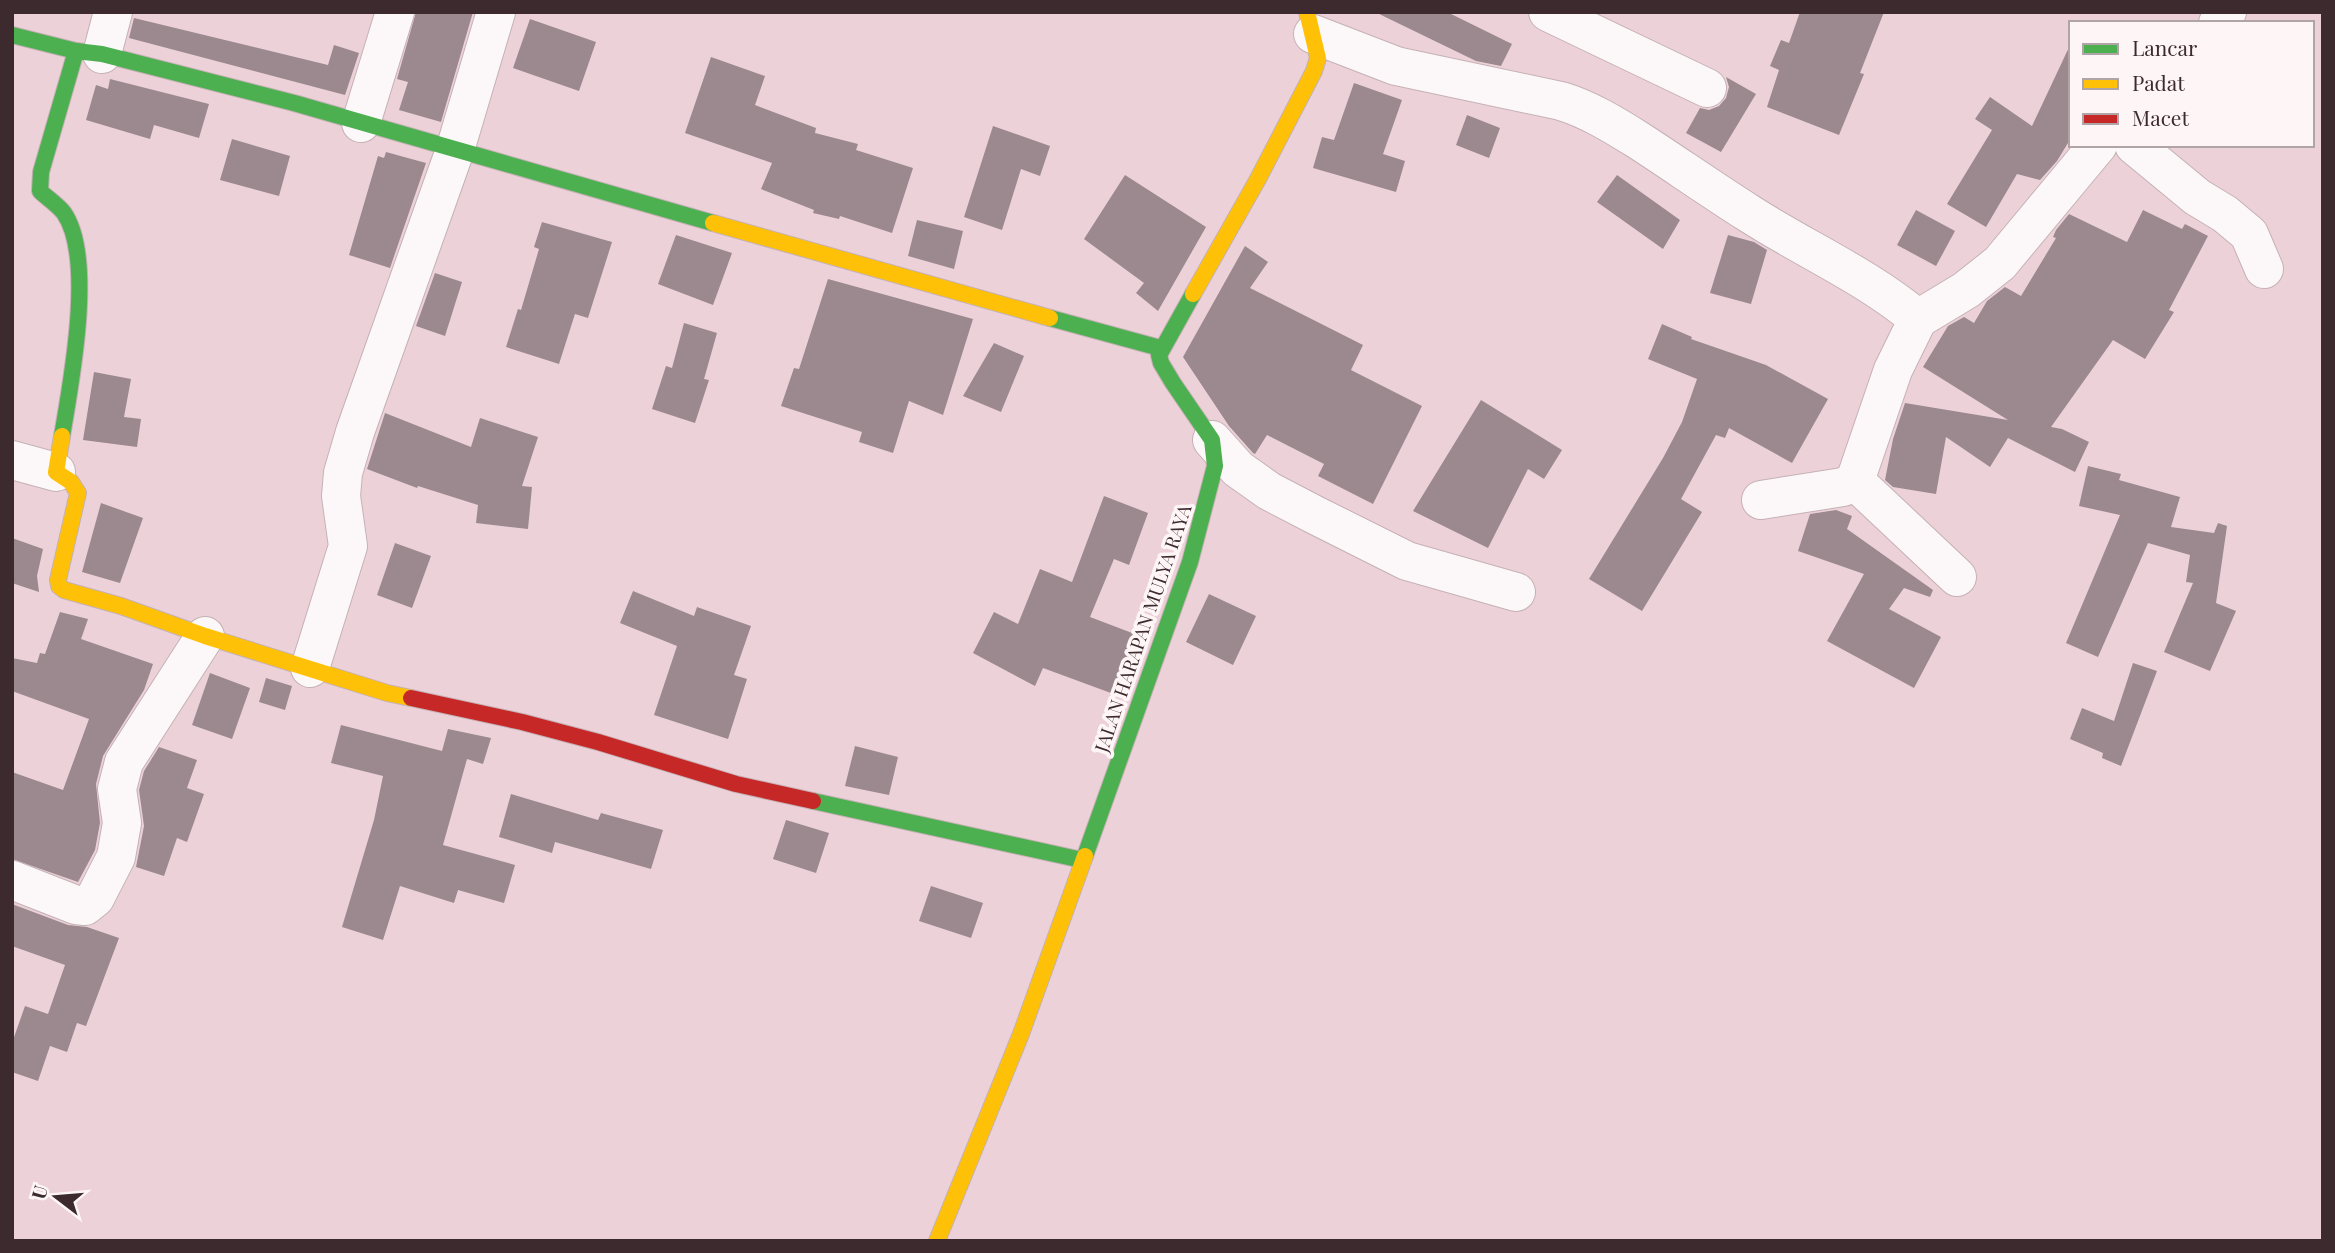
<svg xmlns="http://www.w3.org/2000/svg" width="2335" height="1253" viewBox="0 0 2335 1253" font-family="'Playfair Display',serif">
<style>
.building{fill:#9b898f}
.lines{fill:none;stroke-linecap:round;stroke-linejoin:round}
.street-casing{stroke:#c5b1b5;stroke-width:40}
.fast-casing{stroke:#c5b1b5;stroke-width:18}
.slow-casing{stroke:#c5b1b5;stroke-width:18}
.jam-casing{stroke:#c5b1b5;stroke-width:18}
.street{stroke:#fcf8f9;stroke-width:38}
.fast{stroke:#4caf50;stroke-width:16}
.slow{stroke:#ffc107;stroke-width:16}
.jam{stroke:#c62828;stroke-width:16}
.labels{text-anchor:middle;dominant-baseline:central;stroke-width:7;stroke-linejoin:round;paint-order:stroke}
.street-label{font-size:19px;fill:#3c2a2e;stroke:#fef5f6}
</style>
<rect width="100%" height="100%" fill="#ecd2d8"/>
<g class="building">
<path d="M 416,12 L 473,12 L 441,122 L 399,110 L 408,82 L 397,79 Z"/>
<path d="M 1375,12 L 1447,12 L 1512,44 L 1501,66 L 1476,61 Z"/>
<path d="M 1800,12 L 1884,12 L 1860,73 L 1864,74 L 1839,135 L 1767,107 L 1779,70 L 1770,66 L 1781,40 L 1789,43 Z"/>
<path d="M 134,18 L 328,65 L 334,45 L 359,53 L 345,95 L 129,38 Z"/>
<path d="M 530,19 L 596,42 L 579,91 L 513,68 Z"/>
<path d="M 2071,43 L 2071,138 L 2057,161 L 2040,180 L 2017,174 L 1986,227 L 1947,204 L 1992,130 L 1975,119 L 1990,97 L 2032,126 Z"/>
<path d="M 711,57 L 765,76 L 755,105 L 816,128 L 815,133 L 858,144 L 856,150 L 913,168 L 892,233 L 840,216 L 839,219 L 813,213 L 814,210 L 761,189 L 772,163 L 685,133 Z"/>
<path d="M 1726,77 L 1756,94 L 1721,152 L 1686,133 L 1700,108 L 1709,110 L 1719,106 L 1726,98 L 1729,87 Z"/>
<path d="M 110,79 L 209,104 L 199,138 L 154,125 L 150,139 L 86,120 L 96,85 L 108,89 Z"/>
<path d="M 1354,83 L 1402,100 L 1383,154 L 1405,161 L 1396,192 L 1313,168 L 1322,137 L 1334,140 Z"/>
<path d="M 1467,115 L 1500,128 L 1489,158 L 1456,145 Z"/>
<path d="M 993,126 L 1050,146 L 1040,176 L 1021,169 L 1002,230 L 964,217 Z"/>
<path d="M 232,139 L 290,156 L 279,196 L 220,180 Z"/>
<path d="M 386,152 L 426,163 L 390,268 L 349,255 L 378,156 L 384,158 Z"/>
<path d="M 1125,175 L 1206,227 L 1158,311 L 1136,293 L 1144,283 L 1084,239 Z"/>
<path d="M 1617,175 L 1680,220 L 1663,249 L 1597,202 Z"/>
<path d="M 1916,210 L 1955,231 L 1936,266 L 1897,245 Z"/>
<path d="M 2143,210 L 2182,229 L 2185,224 L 2208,236 L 2169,310 L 2174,312 L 2145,359 L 2113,340 L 2051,427 L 2062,429 L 2089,442 L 2075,472 L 2008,438 L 1990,467 L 1946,437 L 1936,494 L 1893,487 L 1885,480 L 1893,439 L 1905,403 L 2008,420 L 1923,367 L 1948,326 L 1964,317 L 1974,323 L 1987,301 L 2005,287 L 2021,296 L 2056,238 L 2053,237 L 2056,230 L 2069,214 L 2127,242 Z"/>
<path d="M 917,220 L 963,231 L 954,269 L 908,256 Z"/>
<path d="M 542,222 L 612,242 L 588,318 L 575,314 L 559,364 L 506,347 L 518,309 L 521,310 L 539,249 L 534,247 Z"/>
<path d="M 676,235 L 732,253 L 713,305 L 658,284 Z"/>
<path d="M 1728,235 L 1754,242 L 1767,250 L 1751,304 L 1710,293 Z"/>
<path d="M 1245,246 L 1268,262 L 1250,288 L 1363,345 L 1351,370 L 1422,406 L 1373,504 L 1318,476 L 1324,464 L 1267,435 L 1255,454 L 1253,453 L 1229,426 L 1183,357 Z"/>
<path d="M 435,273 L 462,282 L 445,336 L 416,326 Z"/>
<path d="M 828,279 L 973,319 L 943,415 L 909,401 L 893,453 L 859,442 L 862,432 L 781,406 L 794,368 L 799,369 Z"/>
<path d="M 684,323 L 717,333 L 704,379 L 709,380 L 695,423 L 652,409 L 666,366 L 672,368 Z"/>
<path d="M 1662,324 L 1692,337 L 1691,339 L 1766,365 L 1828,399 L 1792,463 L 1729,428 L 1725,438 L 1716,435 L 1681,499 L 1702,512 L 1642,611 L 1589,579 L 1663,458 L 1682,422 L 1697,379 L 1648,359 Z"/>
<path d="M 994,343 L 1024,356 L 1001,412 L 963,396 Z"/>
<path d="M 94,372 L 131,379 L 124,417 L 141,419 L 137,447 L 83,440 Z"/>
<path d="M 1481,400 L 1562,450 L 1544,479 L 1528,469 L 1488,548 L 1413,511 Z"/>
<path d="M 385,413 L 471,447 L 480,418 L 538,437 L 522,486 L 532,487 L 528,529 L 476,523 L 478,505 L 418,486 L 417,488 L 367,469 Z"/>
<path d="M 2088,466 L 2121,474 L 2119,480 L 2180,497 L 2171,527 L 2214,533 L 2218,523 L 2227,526 L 2216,603 L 2236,611 L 2210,671 L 2164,652 L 2193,583 L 2186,582 L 2190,555 L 2148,543 L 2098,657 L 2066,643 L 2120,515 L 2079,506 Z"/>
<path d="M 1104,496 L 1148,513 L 1129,565 L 1114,559 L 1090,617 L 1140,636 L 1119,696 L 1043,668 L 1035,686 L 973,653 L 994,612 L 1018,624 L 1040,569 L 1072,582 Z"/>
<path d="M 101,503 L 143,518 L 120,583 L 82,572 Z"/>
<path d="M 1836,510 L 1852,516 L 1847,529 L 1933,590 L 1930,597 L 1904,588 L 1889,609 L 1941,637 L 1914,688 L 1827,641 L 1864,574 L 1798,551 L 1810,514 Z"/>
<path d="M 12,538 L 43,549 L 37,576 L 39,592 L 12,583 Z"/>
<path d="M 395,543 L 431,556 L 412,608 L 377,595 Z"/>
<path d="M 633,591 L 694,616 L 697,607 L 751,626 L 734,675 L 747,679 L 728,739 L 654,715 L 677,646 L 620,623 Z"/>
<path d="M 1209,594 L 1256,616 L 1233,665 L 1186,642 Z"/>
<path d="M 60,612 L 88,619 L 81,639 L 153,664 L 144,690 L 103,756 L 96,784 L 100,823 L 95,850 L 78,882 L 12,859 L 12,772 L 63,790 L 89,719 L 12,691 L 12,658 L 37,663 L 40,653 L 45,654 Z"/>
<path d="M 2133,663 L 2157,671 L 2121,766 L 2102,758 L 2103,753 L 2070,739 L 2082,708 L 2114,721 Z"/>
<path d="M 210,673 L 250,688 L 232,739 L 192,725 Z"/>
<path d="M 266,678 L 292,686 L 285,710 L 259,702 Z"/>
<path d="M 341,725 L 442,751 L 448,729 L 491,738 L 483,764 L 467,759 L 443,845 L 515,865 L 504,903 L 458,890 L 454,903 L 400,886 L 383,940 L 342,927 L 374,820 L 383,776 L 331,763 Z"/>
<path d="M 855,746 L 898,757 L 889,795 L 845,786 Z"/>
<path d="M 159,747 L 197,760 L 187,788 L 204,794 L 187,842 L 177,838 L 164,876 L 136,867 L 144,826 L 139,790 L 144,771 Z"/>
<path d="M 511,794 L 598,820 L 601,813 L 663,830 L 651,869 L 555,842 L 552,853 L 499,837 Z"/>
<path d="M 786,820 L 829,833 L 816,873 L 773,859 Z"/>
<path d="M 931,886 L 983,903 L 971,938 L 919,921 Z"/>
<path d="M 12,904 L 68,925 L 87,927 L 119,938 L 86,1026 L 77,1023 L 67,1052 L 50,1046 L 38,1081 L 12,1072 L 12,1043 L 25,1006 L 48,1014 L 65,965 L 12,946 Z"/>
</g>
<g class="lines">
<defs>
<g id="street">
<path d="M 1548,12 L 1707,88"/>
<path d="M 2218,23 L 2227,12"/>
<path d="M 1313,34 L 1396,66 L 1561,101 C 1588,109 1614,125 1638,140 C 1675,164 1712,190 1750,214 C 1806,250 1867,276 1918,319 L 1893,370 L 1855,481 L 1843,487 L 1761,500"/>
<path d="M 102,54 L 113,12"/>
<path d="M 361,123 L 395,12"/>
<path d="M 2134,145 L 2197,197 L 2225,214 L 2249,234 L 2264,269"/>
<path d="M 1918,319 L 1966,290 L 2000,263 L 2098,145"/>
<path d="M 1212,440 L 1238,469 L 1269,491 L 1317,516 L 1407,561 L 1516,592"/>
<path d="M 12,460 L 56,472"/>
<path d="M 1855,481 L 1957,577"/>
<path d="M 310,668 L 348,546 L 341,496 L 343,473 L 355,432 L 455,150 L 496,12"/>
<path d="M 12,880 L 76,905 L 85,906 L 95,898 L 116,857 L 122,823 L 117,789 L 124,762 L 205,636"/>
</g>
<g id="fast">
<path d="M 12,35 L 76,51 L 102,54 L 294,103 L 713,223"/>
<path d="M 1050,318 L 1160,348"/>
<path d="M 62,436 C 71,383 95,258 64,213 C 58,205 47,198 40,191 L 41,172 L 76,51"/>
<path d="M 813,801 L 1082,860"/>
<path d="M 1085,856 L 1190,562 L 1215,466 L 1212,440 L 1173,383 L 1161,363 L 1159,355 L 1193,294"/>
</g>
<g id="slow">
<path d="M 713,223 L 1050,318"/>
<path d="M 1193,294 L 1258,179 L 1314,71 L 1318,58 L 1307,12"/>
<path d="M 62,436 L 56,472 L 71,482 L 78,493 L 58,580 L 59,586 L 64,590 L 121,606 L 205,636 L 387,693 L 411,698"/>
<path d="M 937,1241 L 1021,1034 L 1085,856"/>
</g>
<path id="jam" d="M 411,698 L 522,722 L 598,742 L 736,784 L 813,801"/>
</defs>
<use href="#street" class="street-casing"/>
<use href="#fast" class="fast-casing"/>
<use href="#slow" class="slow-casing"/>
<use href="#jam" class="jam-casing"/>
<use href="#street" class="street"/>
<use href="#fast" class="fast"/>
<use href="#slow" class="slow"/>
<use href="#jam" class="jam"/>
</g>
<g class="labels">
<g class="street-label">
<text transform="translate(1142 628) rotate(-71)">JALAN HARAPAN MULYA RAYA</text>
</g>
</g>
<rect width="2335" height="1253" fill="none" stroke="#3c2a2e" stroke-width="28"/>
<rect x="2069" y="21" width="245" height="126" fill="#fef5f6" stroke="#b0a4a6" stroke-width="2"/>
<rect x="2083" y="44" width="35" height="10" fill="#4caf50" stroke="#b0a4a6" stroke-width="2"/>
<text x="2132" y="56" font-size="21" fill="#3c2a2e">Lancar</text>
<rect x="2083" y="79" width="35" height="10" fill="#ffc107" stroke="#b0a4a6" stroke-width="2"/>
<text x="2132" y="91" font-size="21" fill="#3c2a2e">Padat</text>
<rect x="2083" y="114" width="35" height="10" fill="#c62828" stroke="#b0a4a6" stroke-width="2"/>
<text x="2132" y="126" font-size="21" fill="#3c2a2e">Macet</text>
<g transform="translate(56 1197) rotate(286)" stroke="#fef5f6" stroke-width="5" paint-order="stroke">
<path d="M0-5L12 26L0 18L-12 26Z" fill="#3c2a2e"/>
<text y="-10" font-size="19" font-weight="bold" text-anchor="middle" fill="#3c2a2e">U</text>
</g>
</svg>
